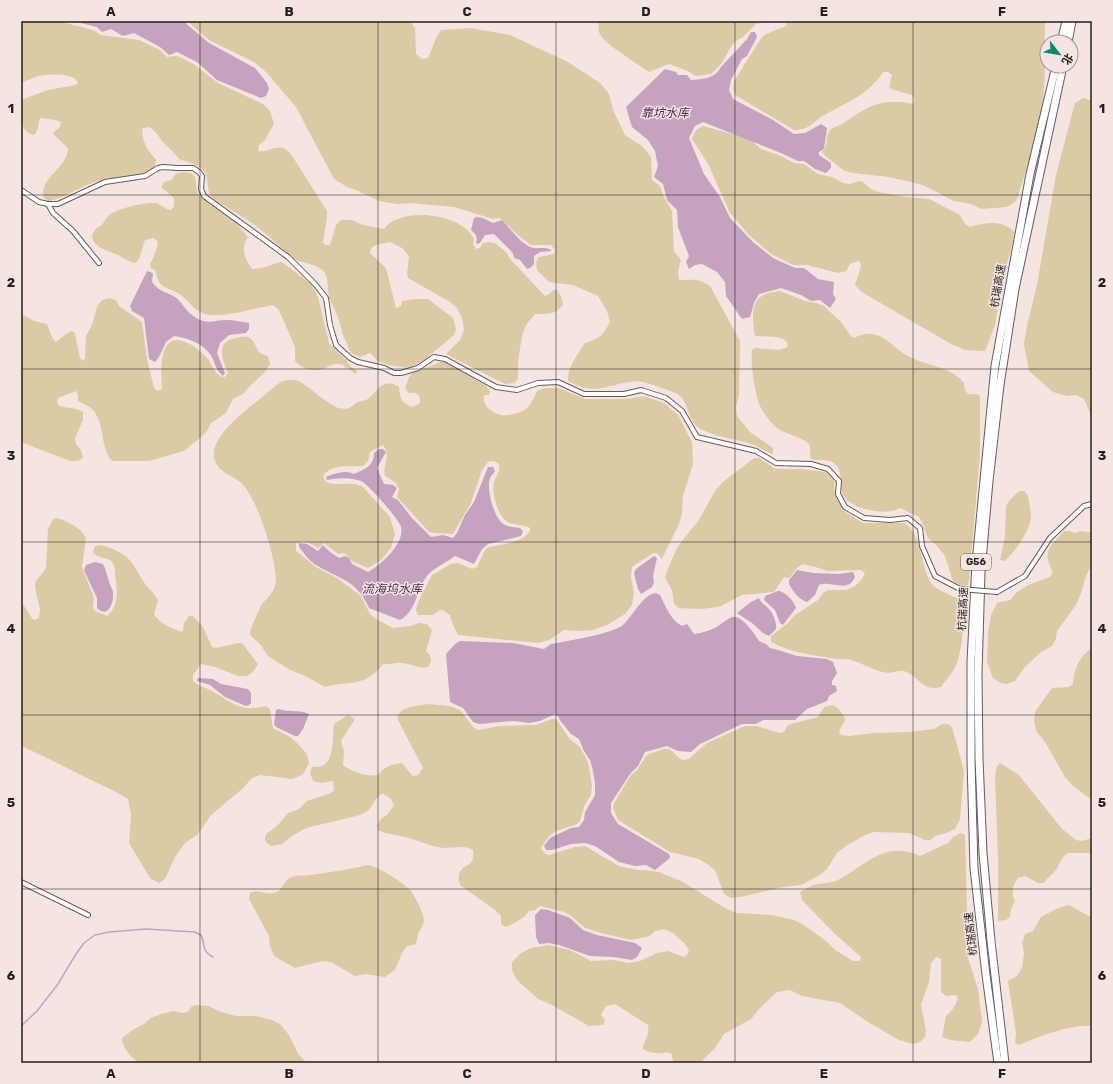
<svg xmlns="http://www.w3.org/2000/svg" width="1113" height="1084" viewBox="0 0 1113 1084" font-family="Rubik,'Noto Sans SC',sans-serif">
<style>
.green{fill:#dbcaa4}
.water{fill:#c5a3bf}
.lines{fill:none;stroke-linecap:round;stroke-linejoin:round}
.stream{stroke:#c5a3bf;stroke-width:1.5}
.street-casing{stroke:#685b59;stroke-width:6}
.highway-casing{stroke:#685b59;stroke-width:9}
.street{stroke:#fff;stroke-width:4}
.highway{stroke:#fff;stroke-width:7}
.street-bridge-casing{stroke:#685b59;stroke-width:6;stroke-linecap:butt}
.street-bridge{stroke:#fff;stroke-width:4}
.grid{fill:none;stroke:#241e1d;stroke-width:1;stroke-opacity:0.55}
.labels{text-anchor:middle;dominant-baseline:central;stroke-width:3;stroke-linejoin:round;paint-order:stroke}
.shield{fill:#f4e5e2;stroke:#625a58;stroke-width:1}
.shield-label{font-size:10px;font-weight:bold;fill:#241e1d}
.street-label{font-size:11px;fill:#241e1d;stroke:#f4e5e2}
.water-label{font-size:12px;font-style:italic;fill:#53284d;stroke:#f4e5e2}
.neatline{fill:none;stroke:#241e1d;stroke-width:1.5}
.grid-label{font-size:13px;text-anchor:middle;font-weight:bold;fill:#241e1d}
</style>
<rect width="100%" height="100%" fill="#f4e5e2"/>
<g class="green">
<path d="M 21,21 L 58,21 L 93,30 L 101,35 L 139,40 L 160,50 L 167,57 L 176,56 L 180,57 L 195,65 L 218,83 L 263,104 L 270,111 L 274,124 L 265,140 L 259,145 L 258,151 C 271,153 279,140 291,154 L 327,211 L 327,217 L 323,242 L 325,245 L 330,245 L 336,225 L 341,220 L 352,220 L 363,225 L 384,229 C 400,206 462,213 474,239 L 473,244 L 476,249 L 480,248 L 483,243 L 489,242 L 495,243 L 506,252 L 511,260 L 545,296 L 551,293 L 553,290 L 557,290 L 561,296 L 563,305 C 555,315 547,314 535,314 C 531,319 526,324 524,330 C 520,343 517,366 518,379 L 514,383 L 505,384 L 446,354 L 460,340 L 464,330 L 462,318 L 457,308 L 450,302 L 408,278 L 407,273 L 409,256 L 402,248 L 390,242 L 376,245 L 371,248 L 370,253 L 386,268 L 396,308 L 401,306 L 402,301 L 415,299 L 428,299 L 453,318 L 456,329 L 454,335 L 424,360 L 409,368 L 388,365 L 378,361 L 370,353 L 360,357 L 351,353 L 343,335 L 338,317 L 329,298 L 327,279 L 324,271 L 316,266 L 296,260 L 255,225 L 214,199 C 206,191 209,188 207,178 C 205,166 189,163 179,159 C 174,152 169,148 163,142 C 158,136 156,131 149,127 L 143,128 C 140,138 148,152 156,159 C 156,166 153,170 147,173 C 135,178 114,176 101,180 C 82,185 67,197 49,201 L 44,198 C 38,178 67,169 68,149 C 64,143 57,139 53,133 L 60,127 L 61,122 L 56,120 L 40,118 L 37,131 L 34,135 C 18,132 21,112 21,100 L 48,90 L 76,85 L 78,82 C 74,74 54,74 45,75 C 37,75 29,80 21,83 L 21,47 L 23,42 L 21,38 Z"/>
<path d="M 187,21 L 410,21 L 415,28 L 416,54 L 422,59 L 428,58 L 437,36 L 441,30 L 470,28 L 510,35 L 568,62 L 600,83 L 609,94 L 613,110 L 625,135 L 643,147 L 651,157 L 652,180 L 660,186 L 664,197 L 672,211 L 674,251 L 681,260 L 678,271 L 679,280 C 693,280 698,278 710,286 L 740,341 L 739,396 L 736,407 L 737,416 L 750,432 L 773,448 L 773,454 C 764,451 757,445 748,443 C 732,438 714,437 699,428 C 687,420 689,400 676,393 C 670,391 641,380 636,381 C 606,384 598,397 568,381 C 567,368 578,354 585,343 C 600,339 603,335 610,322 L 607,311 L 598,296 L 573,285 L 549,282 L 537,270 L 536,262 L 539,257 L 554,254 L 555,250 L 551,245 L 531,245 L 519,236 L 500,218 L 493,219 L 454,207 L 411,203 L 397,204 L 379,201 L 356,190 L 347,187 L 334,179 L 296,107 L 266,72 L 254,62 L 209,40 Z"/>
<path d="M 599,21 L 770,21 L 756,24 L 743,37 L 734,42 L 721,64 L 711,74 L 696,76 L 688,71 L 669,64 L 649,72 C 639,65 607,45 601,36 C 598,32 598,26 599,21 Z"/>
<path d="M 783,21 L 1045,21 C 1044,48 1046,74 1043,101 C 1038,134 1028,165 1018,196 L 1015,202 L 1007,207 L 982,209 L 971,204 L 954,201 L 923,185 L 889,177 L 853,173 L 843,170 L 823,154 L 822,152 C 829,145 825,139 829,132 C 831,127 837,127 842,124 C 849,120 855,115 862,111 C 878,101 895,100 913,104 L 915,100 L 912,95 L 891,89 L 889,87 L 892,75 L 888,72 L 883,72 C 869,95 843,104 821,117 C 811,124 808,130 794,130 L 735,95 L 733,89 L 734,81 L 762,37 L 766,34 L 786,26 L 787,23 Z"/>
<path d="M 1083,98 L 1092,101 L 1092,417 L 1084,399 L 1076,395 L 1067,396 L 1053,392 L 1029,371 L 1024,344 L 1027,326 L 1037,285 L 1056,175 L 1075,103 Z"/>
<path d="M 703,126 L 750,139 L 761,149 L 781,156 L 794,163 L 804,164 L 818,174 L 832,177 L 843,183 L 850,184 L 859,181 L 863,182 L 871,189 L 878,192 L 906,197 L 929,199 L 960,215 L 965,224 L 970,227 C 985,223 1002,219 1014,232 L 1011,251 L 1003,274 L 995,325 L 985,351 L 965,350 L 951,344 L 877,301 L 862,292 L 855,285 L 861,266 L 860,262 L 858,261 L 850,264 L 846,271 L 838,273 L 807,265 L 793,265 L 771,254 L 749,235 L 730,213 L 708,164 L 692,139 C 694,132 696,129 703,126 Z"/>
<path d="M 183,172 L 191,173 L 195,177 L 197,191 L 201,198 L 236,223 L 248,237 C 240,248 245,259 252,269 C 264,269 271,264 282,262 L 311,284 L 318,297 L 329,343 L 346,360 L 350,366 L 357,371 L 357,374 C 350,372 345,364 338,364 C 332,363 328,368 323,369 C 312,372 302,369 295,361 L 295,347 L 279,310 L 273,305 C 254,308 217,321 200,312 C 191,307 187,298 178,293 C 166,287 157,287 156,271 L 151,268 L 150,264 C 155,255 156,252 158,242 L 154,238 L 145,240 L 139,259 L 135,263 C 128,262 123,257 116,254 C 106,251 82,242 97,228 C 98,227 100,226 102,225 C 104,222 106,218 109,215 C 116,209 145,202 154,203 C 160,203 164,209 171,210 L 174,206 L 174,198 L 161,187 L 164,182 L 172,180 L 175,174 Z"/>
<path d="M 780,291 L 805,301 L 816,303 L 824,306 L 841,322 L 851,336 L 854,338 C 860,335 866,333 872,334 C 886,336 892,346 903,353 C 922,366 950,365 964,383 C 964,392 967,396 977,394 L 980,396 L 980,454 L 969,581 L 967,585 L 962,586 L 953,581 L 945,556 L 938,547 L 928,538 L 922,522 L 919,517 L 900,508 C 897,509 894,511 891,511 C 878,514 845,507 842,492 C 840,483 843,473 836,465 C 830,457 818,463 810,458 C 810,452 812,448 808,443 C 803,438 787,434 780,430 C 771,424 765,415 760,406 C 755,395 750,362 752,350 L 755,348 L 779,350 L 786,348 L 788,345 L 787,342 C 780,335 765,337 755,336 C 753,324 749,301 764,295 C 769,292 775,292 780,291 Z"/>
<path d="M 109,298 L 116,300 L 119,306 L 142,322 L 147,359 L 154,388 L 158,391 L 162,389 C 161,376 158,333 182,341 C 192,344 199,349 207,358 C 213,365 214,376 225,377 L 228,373 C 222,359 215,341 236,338 C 242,337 246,335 251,339 C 255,342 256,348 259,352 C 261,354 265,355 268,356 L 270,364 L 265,372 L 250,386 L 243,394 L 233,399 L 226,413 L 211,423 L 207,431 L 201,437 L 184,451 L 149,461 L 112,461 C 100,447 105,426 94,411 C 91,407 83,404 78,401 L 78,394 L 76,391 L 58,398 L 57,401 L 58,405 C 64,409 73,406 83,412 L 83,420 L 75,438 L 76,444 L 81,450 L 83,458 L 78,461 L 70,461 L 21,442 L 21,316 L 25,316 L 34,321 L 47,324 L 53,339 L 56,342 L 66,334 L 72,331 L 75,333 L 80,358 L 83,361 L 85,359 L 86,336 L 92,325 L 97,307 L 102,300 Z"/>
<path d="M 443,361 L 486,386 L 490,391 L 489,395 L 484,395 C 482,404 490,412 498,414 C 504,417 517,414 523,411 C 530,408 534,397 538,390 L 546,388 L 558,388 L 586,399 L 626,399 L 644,396 L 664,403 L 678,415 L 692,442 L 693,464 L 683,496 L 682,514 L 679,524 L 662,559 L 657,553 L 653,553 L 632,567 L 631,577 L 634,593 L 632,605 L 625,614 L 607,625 L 593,630 L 579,631 L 564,630 L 549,640 L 538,643 L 458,635 L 453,625 L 450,615 L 444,611 L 440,610 L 433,615 L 418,615 L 416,610 L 418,602 L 432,575 L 451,564 L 458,563 L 472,569 L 477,567 L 485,550 L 489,547 C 503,544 522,543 530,531 L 530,528 C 523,524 515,526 508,522 C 498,517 491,493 494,482 C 497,474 500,473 499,464 L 494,461 L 488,462 L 482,470 L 471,503 L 453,534 L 435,533 L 429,532 L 397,497 L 399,489 L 396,483 L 385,476 C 382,463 392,457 383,445 L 370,452 L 368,461 L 363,466 C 350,467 331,463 323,476 C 324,479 325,482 329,483 C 338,486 349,481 362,486 L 390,517 L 395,534 L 391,548 L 381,560 L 368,568 L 352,561 L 344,553 L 338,554 L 324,543 L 318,548 C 311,544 303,538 296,544 L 296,551 L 316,567 L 337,578 L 361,596 L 370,614 L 376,619 L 393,628 L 411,626 L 419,623 L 427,624 L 432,630 L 426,651 L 430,655 L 431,661 L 428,667 C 419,669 412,664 402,663 C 396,662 390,665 383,664 C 365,688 350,680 325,687 L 303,675 L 290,670 L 268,656 L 260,644 L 250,635 C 251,625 255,620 258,612 C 260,610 260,606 262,604 C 269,596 276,590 276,578 C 274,553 260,508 245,487 C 238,477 223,475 217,465 C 203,444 238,417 252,405 C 260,400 276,384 283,381 C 298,377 303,384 313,391 C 320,397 330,404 338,408 C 340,408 345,409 347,409 C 351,408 354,404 358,402 C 361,401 366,401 369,398 C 379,390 383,377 399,387 C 400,399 401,402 412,407 L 419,404 L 420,401 L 419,395 L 415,393 L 409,393 L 405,388 L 409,377 L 413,373 Z"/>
<path d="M 754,458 L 759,458 L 775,469 L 802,469 L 826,472 L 834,481 L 835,495 L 844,511 L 863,523 L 904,523 C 923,534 920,568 932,584 C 937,591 956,596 964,603 C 965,616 962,655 955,667 C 952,674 945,681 941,687 C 922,692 919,676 904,671 C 899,670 893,673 889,673 C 875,672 863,663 851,660 C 846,658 841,660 836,659 C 814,655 791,653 771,642 L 771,636 L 788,623 L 795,615 L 818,600 L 823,593 L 828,590 L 846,590 L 855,586 L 862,579 L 865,573 L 861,570 L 827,571 L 819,568 L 803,564 L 798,567 L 789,578 L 784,577 L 774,592 L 742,595 L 721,606 L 710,608 L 701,609 L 679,608 L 674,604 L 672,590 L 665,578 L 667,571 L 678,546 L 699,520 L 715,491 L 723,482 Z"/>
<path d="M 1019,491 L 1024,491 C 1028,494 1028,497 1029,502 C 1030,507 1031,513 1031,518 C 1030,530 1014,554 1004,561 L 1000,560 L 1005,536 L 1006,506 L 1010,500 Z"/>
<path d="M 58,518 C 70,523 80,527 86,538 L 82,567 L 94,598 L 93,608 L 95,611 L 107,616 C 120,605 117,589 115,574 C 115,570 115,566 112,562 C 107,556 98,560 93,552 L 95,546 C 100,544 105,546 110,548 C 133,556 133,567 146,585 C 150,590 155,594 158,600 L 154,614 C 160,624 171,628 182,632 L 183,630 L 184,623 L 189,616 L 193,616 L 203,627 L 212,647 L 216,648 L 238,643 L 242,643 L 258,664 L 253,672 L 247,676 L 238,676 L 215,667 L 201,664 L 193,675 L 193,681 C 198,686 204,687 210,690 C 233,702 238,713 266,706 L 270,709 L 273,728 L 290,737 L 298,744 L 307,754 L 309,763 L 304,773 L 300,776 L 292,779 L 260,775 L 252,778 L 242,789 L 211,815 L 198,834 L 185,843 L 175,857 L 165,879 L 159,883 L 150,878 L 129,843 L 131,814 L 128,799 C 113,789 96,783 79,774 C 59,764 42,755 21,746 L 21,603 C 27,607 28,615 34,620 L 39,618 L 40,609 L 36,593 L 35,583 L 37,579 L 42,574 L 46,568 L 48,529 L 53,519 Z"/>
<path d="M 1064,531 L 1069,531 L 1075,533 L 1081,531 L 1092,533 L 1092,564 L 1086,576 L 1081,593 L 1076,605 L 1057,631 L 1056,639 L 1052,646 L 1041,652 L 1025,667 L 1015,681 L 1007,684 L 1001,683 L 993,678 L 987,662 L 988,632 L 991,615 L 997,603 L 1010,600 L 1017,592 L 1028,585 L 1050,577 L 1053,572 C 1041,550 1051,546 1064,531 Z"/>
<path d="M 1092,648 L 1092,800 L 1073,786 L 1065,777 L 1045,742 L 1036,731 L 1034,720 L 1035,712 L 1052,688 L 1069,687 L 1073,684 C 1073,671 1080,655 1092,648 Z"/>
<path d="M 428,704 L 450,706 L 460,710 L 474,728 L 478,730 L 499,726 L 536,725 L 552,719 L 556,719 L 569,738 L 580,747 L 588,762 L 592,785 L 591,795 L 585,804 L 580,821 L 577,824 L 556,831 L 549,836 L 541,848 L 544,853 L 549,855 L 575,847 L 585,846 L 619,866 L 637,870 L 645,870 L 659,872 L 683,882 L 725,908 L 736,913 L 773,915 L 794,920 L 804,925 L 826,941 L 835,950 L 853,961 L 860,961 L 861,957 L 835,934 L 802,900 L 800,892 C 806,889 811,885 817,884 C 824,883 832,883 838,880 C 867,865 884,840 920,856 L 948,843 L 953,837 L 961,833 L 965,835 L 967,911 L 966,952 L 978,989 L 982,1022 L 978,1034 L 970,1042 L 950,1040 L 942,1037 L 946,1016 L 953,1009 L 958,999 L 956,995 L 946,996 L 941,992 L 941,959 L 936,957 L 931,963 L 929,982 L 921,1005 L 926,1030 L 925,1037 L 920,1042 L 913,1044 L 899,1040 L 868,1022 L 840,1003 L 802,996 L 790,990 L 777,992 L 760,1008 L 751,1019 L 724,1034 L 715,1048 L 700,1063 L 672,1063 L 673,1062 L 672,1054 L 667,1052 C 658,1054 652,1054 643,1049 C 644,1038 650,1037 648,1025 L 615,1004 L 606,1006 L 601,1015 L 605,1020 L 603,1025 L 589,1026 L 550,1004 L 538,999 L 517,980 L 512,970 L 512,962 L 521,953 L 531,948 L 549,945 L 570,950 L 591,961 L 614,960 L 629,963 L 640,961 L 657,953 L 668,951 L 684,957 L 687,955 L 689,950 L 684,943 L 673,933 L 664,929 L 655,931 L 650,936 L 631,940 L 601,933 L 585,928 L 570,915 L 564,912 L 540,906 L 535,910 L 529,911 C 524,919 514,923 506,927 L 501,924 L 501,916 L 495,910 L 460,885 C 459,882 458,877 459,875 C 461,863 476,869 473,850 C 464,845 454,848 443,848 C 429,846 418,840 405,837 C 395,834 387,835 378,830 L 377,826 L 381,819 L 388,814 L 394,805 L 390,798 L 382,793 L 376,799 L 369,810 L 360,815 L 306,828 L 292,836 L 282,844 L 271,846 L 265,841 L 265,838 L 266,834 L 277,826 L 288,813 L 299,809 L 307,801 L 331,793 L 334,790 L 333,781 L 321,783 L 313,781 L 310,773 L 312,767 C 315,767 319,767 322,766 C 335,761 332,735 334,724 L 348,715 L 355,719 L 341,741 L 344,751 L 343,765 C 349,771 372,779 379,774 C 381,772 382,770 384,769 C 388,765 396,764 402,763 L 409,772 L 413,776 L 418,775 L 423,768 L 397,718 C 400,706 418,706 428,704 Z"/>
<path d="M 833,705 C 836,707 838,708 840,711 C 849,722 844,720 839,731 L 841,735 L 848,736 L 874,733 L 909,732 L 934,729 L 942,724 L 948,724 L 952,727 L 964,771 L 960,819 L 955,829 L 949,832 L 935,836 L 931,840 L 925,840 L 909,833 L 874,832 L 863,836 L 846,846 L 837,853 L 827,869 L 820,875 L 801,885 L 783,887 L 741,897 L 731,898 L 724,894 L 715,870 L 707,864 L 699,859 L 670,852 L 618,820 L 613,808 L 614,803 L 631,775 L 637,770 L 646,756 L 649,754 L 664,749 L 669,749 L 673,752 L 678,757 L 682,760 L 689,759 L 707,743 L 745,726 L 757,726 L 779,733 L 784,732 L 787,726 L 791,724 L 818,717 L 824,707 Z"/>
<path d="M 1000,763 L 1019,775 L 1062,829 L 1076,840 L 1082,841 L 1092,838 L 1092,853 L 1067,853 L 1061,860 L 1056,870 L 1043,883 L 1038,883 L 1025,876 L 1018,878 C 1012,887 1011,891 1015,901 L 1011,909 L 1010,917 L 1006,920 L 998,921 L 998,859 L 995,776 L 997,766 Z"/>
<path d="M 367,865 C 377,866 401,881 409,889 C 414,894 424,913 424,920 C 424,925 420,930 418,934 C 417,939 418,941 414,945 L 407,946 L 402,953 L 395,970 L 385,977 L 366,974 L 355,976 L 331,962 L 322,961 L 295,968 L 274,956 L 270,946 L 269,936 L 249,899 L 250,893 L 256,891 C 289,900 276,881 295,876 C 300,875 306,876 311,875 C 330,872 348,870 367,865 Z"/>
<path d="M 1069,905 L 1092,918 L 1092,1026 C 1071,1024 1038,1037 1019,1045 L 1015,1043 L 1016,1033 L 1008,981 L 1017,976 L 1022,968 L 1024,953 L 1022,943 L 1025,934 L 1033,931 L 1041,917 L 1058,908 Z"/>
<path d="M 196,1005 L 209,1006 L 218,1011 L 236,1016 L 256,1016 L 272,1020 L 280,1024 L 289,1035 L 298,1054 L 307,1063 L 139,1063 C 130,1056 123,1049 122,1038 L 134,1029 L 144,1024 L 151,1018 L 161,1014 L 173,1011 L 183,1013 L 188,1012 L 191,1007 Z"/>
</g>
<g class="water">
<path d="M 73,21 L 183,21 L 209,43 L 255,68 L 267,83 L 269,89 L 266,96 L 261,98 L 217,80 L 197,62 L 177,52 L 169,55 L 160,47 L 134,33 L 123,36 L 111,29 L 102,32 L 97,27 Z"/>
<path d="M 751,32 L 755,32 L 757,37 L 747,56 L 742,59 L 731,80 L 729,90 L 733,99 L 773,120 L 794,134 L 805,133 L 821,124 L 827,128 L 824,149 L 819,152 L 819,155 L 831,163 L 831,168 L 826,173 L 815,169 L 804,161 L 798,161 L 781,153 L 703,122 L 695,126 L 689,138 L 704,174 L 720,197 L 730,218 L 753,242 L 773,258 L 795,268 L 804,268 L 818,279 L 834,282 L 833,294 L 836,299 L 830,308 L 820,300 L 811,301 L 801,295 L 781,288 L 759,294 L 754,303 L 750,317 L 742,319 L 726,296 L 725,282 L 717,272 L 702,264 L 695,265 L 689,269 L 686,262 L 689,256 L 678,227 L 677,210 L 667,200 L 663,184 L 654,177 L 658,166 L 655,151 L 648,140 L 632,127 L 626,107 L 665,69 L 676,72 L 678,75 L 687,75 L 691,80 C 702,79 715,79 721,67 L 747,39 Z"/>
<path d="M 477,217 L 483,218 L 493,223 L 502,220 C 511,229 518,241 530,247 C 537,250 544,246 551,250 L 551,251 L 540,252 L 534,256 C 534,263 535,267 527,269 L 520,260 L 514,258 L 513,253 L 494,234 L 485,235 L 480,243 L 476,244 C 478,237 476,234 471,230 L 474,218 Z"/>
<path d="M 147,271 L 153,273 L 152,282 C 161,293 165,291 175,297 C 182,302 185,310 192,315 C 206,326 213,320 227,320 C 234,320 242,322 249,323 L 249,329 L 246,333 L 229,335 L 220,343 L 217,353 L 225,373 L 223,376 C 214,369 216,362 210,354 C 202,343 188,338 174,336 L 166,342 L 159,357 L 155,362 L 149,359 L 144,318 L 132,311 L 130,306 Z"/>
<path d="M 379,449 L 383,449 L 386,452 L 377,468 L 384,484 L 393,485 L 397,488 L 392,497 L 398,500 L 412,518 L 431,537 L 443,535 L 453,538 L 457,533 L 465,515 L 474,502 L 488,467 L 493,467 L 495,471 C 494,473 491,476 490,478 C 486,489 494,516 502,523 C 507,527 514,527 520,528 L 523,531 L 521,536 L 488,544 L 482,549 L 474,564 L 455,556 C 447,562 432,569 427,576 C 416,590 417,611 400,620 L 369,608 C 357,580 339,579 316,565 C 309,561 304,553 299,547 L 299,543 L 307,544 L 318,551 L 323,545 L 330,552 L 339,558 L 345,556 L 349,558 L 352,564 L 368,572 C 381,565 405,543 401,527 C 399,519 368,484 361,481 C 350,477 338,478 327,480 L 326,477 C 336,473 345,470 354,474 C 365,469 374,466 374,453 Z"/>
<path d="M 654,556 L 657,558 L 653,576 L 654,582 L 652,587 L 641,594 L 638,589 L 634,573 L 636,569 Z"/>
<path d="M 95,562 L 103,564 C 106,570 107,575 109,582 C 110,586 113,589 113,593 C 114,603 108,619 97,608 L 97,598 L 84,570 L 86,565 Z"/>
<path d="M 797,570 L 813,573 L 839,574 L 853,572 L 855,577 C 848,594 831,580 819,585 L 815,595 L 807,602 C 797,598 794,592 789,584 L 789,580 Z"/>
<path d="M 778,591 L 780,591 C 787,594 794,601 796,608 L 783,625 L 780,623 L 775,610 L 764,600 L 765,596 Z"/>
<path d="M 656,593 L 660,595 C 666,607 670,619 682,626 L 687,624 L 694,634 C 702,633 712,630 718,626 C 723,623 727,619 732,617 C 742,615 754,633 759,641 L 766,644 L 770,648 L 778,650 L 797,656 L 827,659 L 833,662 L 837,673 L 832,681 L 832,685 L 836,686 L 837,691 L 829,696 L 827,701 L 807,709 L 795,720 L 763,720 L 756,724 L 742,724 L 700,744 L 691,752 L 678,751 L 667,746 L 645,752 L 638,766 L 630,774 L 611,803 L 611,813 L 618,824 L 669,854 L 670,858 L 655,870 L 646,865 L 635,866 L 619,862 L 595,846 L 585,843 L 571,844 L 552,850 L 546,850 L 544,846 L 550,838 L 571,828 L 579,827 L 584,820 L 585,812 L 595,795 L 595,784 L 593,771 L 590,760 L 584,751 L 579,739 L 571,734 L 559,719 L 559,717 L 555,714 L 540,721 L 529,723 L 514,721 L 479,724 L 473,722 L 463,708 L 450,702 L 446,654 L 455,644 L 460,641 L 513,643 L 544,649 L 551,644 C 567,641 612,634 623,625 C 633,616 643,594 656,593 Z"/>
<path d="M 759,598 C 761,603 763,603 766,606 C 772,611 777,621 776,629 L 769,636 L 763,633 L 752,623 L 737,613 L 751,602 Z"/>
<path d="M 198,678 L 213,679 L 221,684 L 248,689 L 251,693 L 251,703 L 249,705 L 246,706 L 225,697 L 210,685 L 197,681 Z"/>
<path d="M 279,709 C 290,713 299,709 309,714 L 303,729 L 298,736 L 295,736 L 276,727 L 274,724 L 276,710 Z"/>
<path d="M 541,909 L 548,910 L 570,918 L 583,930 L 597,935 L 635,943 L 638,945 L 642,948 L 637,957 L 632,960 L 613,957 L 590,956 L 559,945 L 548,943 L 539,944 L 536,937 L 535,915 Z"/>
</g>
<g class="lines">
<path class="stream" d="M 21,1026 L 37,1011 L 58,984 L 76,954 L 84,943 L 95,935 L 109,932 L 146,929 L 195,932 L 201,935 C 206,946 201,951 213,957"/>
<defs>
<g id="street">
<path d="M 21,190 L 39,202 L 48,204 L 58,204 L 105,182 L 145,176 L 158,168 L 163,167 L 178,168 L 193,168 L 199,172 L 202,176 L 201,189 L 204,196 L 288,257 L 315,284 L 326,298 L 330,325 L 336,345 L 350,358 L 358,362 L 384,368 L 394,373 L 401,373 L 418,368 L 434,357 L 445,359 L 496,387 L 517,390 L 538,383 L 558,382 L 584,394 L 624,394 L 641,390 L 666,398 L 682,411 L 697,437 L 756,451 L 776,463 L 811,464 L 828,469 L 839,481 L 838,494 L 845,507 L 864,518 L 890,520 L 908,518 L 920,528 L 922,546 L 935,576 L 960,589"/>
<path d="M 48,204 L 53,213 L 73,231 L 99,263"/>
<path d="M 997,592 L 1025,576 L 1050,538 L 1084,506 L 1092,504"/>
<path d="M 21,882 L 88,915"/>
</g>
<g id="highway">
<path d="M 1061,42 L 1066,21"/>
<path d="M 1068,42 L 1072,21"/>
<path d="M 998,1063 L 986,975 L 974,868 L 971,760 L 971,662 L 976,563 L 995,366 L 1030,174 L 1056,66"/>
<path d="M 1005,1063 L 991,941 L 983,853 L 979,759 L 978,674 L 981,572 L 989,481 L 1000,385 L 1015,289 L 1063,66"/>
</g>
</defs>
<use href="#street" class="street-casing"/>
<use href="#highway" class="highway-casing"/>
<use href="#street" class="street"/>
<use href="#highway" class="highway"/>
<defs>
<path id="street-bridge" d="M 960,589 L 997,592"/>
</defs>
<use href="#street-bridge" class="street-bridge-casing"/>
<use href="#street-bridge" class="street-bridge"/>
</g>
<path class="grid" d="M 200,21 L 200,1063M 378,21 L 378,1063M 556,21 L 556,1063M 735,21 L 735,1063M 913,21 L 913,1063M 21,195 L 1092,195M 21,369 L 1092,369M 21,542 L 1092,542M 21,715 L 1092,715M 21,889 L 1092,889"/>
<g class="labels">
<rect class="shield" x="961" y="554" width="30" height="16" rx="3"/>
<g class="shield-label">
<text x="976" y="562">G56</text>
</g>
<g class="street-label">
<text transform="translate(998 286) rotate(-80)">杭瑞高速</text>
<text transform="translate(963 609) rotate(-87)">杭瑞高速</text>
<text transform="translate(971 934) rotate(-96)">杭瑞高速</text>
</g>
<g class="water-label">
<text x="665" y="113">靠坑水库</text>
<text x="392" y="589">流海坞水库</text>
</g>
</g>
<rect width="1113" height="1084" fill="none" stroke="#f4e5e2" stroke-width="44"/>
<g transform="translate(1059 54) rotate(121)"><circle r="19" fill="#f4e5e2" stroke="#a19593"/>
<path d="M0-3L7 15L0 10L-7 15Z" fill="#07896d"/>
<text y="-6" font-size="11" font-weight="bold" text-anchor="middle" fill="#241e1d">北</text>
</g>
<rect x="22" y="22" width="1069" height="1040" class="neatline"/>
<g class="grid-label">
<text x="111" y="16">A</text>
<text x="289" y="16">B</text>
<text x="467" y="16">C</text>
<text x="646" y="16">D</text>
<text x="824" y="16">E</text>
<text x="1002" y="16">F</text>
<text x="11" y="113">1</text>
<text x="1102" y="113">1</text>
<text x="11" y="287">2</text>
<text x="1102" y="287">2</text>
<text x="11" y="460">3</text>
<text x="1102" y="460">3</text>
<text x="11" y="633">4</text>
<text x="1102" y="633">4</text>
<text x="11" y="807">5</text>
<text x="1102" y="807">5</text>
<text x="11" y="980">6</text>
<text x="1102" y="980">6</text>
<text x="111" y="1078">A</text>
<text x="289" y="1078">B</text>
<text x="467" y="1078">C</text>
<text x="646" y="1078">D</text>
<text x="824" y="1078">E</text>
<text x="1002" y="1078">F</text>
</g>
</svg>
